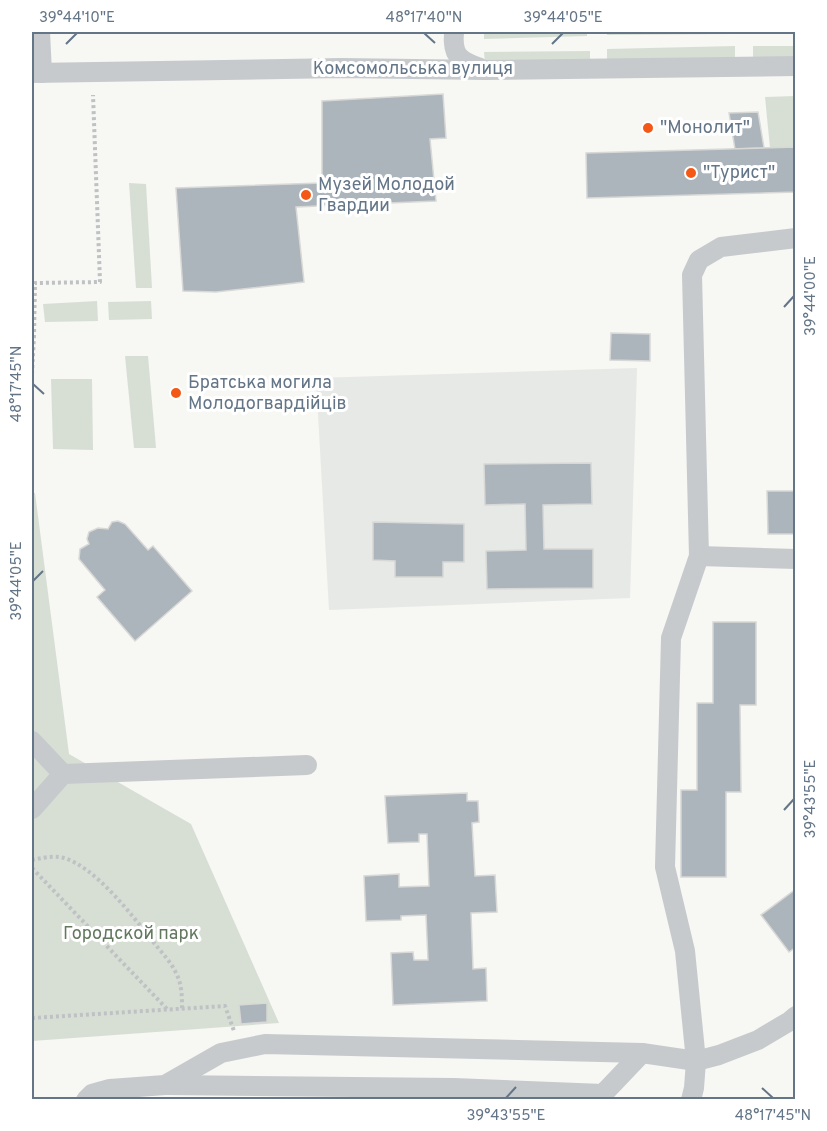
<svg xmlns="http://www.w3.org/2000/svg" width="827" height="1131" viewBox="0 0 827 1131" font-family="Overpass,sans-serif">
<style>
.built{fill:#e7e9e7}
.green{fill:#d7dfd4}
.building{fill:#acb5bb;stroke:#d8d8d6;stroke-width:1.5}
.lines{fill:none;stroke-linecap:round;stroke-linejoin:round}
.path{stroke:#bfc2c4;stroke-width:4;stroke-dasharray:3 3;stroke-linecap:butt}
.street{stroke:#c6cacd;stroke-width:20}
.ticks{fill:none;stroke:#637587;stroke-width:2}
.poi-dot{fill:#f45816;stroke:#fff;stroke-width:2}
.labels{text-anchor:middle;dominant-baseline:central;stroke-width:6;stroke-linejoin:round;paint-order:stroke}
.street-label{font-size:18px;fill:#637587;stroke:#fff}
.poi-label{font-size:18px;fill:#637587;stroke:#fff;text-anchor:start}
.park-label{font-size:18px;fill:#62795e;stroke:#fff}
.neatline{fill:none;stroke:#637587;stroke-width:2}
.ticks-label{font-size:15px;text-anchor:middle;fill:#637587}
</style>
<rect width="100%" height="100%" fill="#f7f7f3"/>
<path class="built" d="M 637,368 L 630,598 L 329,610 L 316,378 Z"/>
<g class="green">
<path d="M 484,32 L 587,32 L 587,36 L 484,39 Z"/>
<path d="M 607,32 L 733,32 L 733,34 L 607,35 Z"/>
<path d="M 735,46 L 735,58 L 607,61 L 607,49 Z"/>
<rect x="753" y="46" width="42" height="12"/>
<path d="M 590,51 L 590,62 L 485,63 L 484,52 Z"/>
<path d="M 795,96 L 795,147 L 770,148 L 765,97 Z"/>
<path d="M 129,183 L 146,184 L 152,288 L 136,288 Z"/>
<path d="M 97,301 L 98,321 L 45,322 L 43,304 Z"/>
<path d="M 151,301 L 152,319 L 109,320 L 108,302 Z"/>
<path d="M 125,356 L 148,356 L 156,448 L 134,448 Z"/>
<path d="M 51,379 L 92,379 L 93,450 L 53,449 Z"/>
<path d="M 32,493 L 35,493 L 69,754 L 191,824 L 279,1023 L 32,1041 Z"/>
</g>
<g class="building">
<path d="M 443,94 L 446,138 L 430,139 L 436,201 L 296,207 L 304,282 L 216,292 L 183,291 L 176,188 L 322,183 L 322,101 Z"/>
<path d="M 758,112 L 764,148 L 735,149 L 729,113 Z"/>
<path d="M 796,147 L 796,192 L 587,198 L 586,153 Z"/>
<path d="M 611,333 L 650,334 L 650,361 L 610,360 Z"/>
<path d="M 591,463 L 592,504 L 543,505 L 544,549 L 593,549 L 593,588 L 487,589 L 486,551 L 526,550 L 525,504 L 485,505 L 484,464 Z"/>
<path d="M 767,491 L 796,491 L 796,534 L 768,534 Z"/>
<path d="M 118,521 L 125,524 L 148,550 L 153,546 L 192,591 L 135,641 L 97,597 L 105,590 L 79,559 L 80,549 L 89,544 L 87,539 L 89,532 L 98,528 L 108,529 L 112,522 Z"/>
<path d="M 373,522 L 464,524 L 464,562 L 443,562 L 443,577 L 395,577 L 395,561 L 373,560 Z"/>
<path d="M 713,622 L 756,622 L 756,705 L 740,705 L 741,792 L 726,792 L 726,877 L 681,877 L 681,790 L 697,790 L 697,703 L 713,703 Z"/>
<path d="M 467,793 L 467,801 L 478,801 L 479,822 L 472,823 L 475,876 L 495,875 L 497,912 L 471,913 L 473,969 L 486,968 L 487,1001 L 393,1005 L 391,953 L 413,952 L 414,960 L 428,960 L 426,915 L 401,916 L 401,920 L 366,921 L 364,876 L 399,874 L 399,887 L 429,886 L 427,834 L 419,834 L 419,842 L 388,843 L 385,796 Z"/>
<path d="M 796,889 L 796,947 L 789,952 L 761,915 Z"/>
<path d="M 267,1003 L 267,1022 L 241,1024 L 239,1005 Z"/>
</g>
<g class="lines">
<g class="path">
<path d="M 32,374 L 34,336 L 35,283 L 100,282 L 93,95"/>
<path d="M 32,860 C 42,858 53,855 64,858 C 95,867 131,914 151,939 C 159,950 170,960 176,973 C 182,984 182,997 182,1009"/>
<path d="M 32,868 L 168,1010"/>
<path d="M 32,1018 L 225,1006 L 234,1031"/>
</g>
<g class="street">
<path d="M 40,32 L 42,73"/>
<path d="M 454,32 C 452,55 458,60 480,68"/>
<path d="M 32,73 L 342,68 L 485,70 L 796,66"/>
<path d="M 699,556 L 796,559"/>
<path d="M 32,741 L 63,774 L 32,809"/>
<path d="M 63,774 L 307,765"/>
<path d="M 168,1085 L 454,1088 L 603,1094 L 642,1053"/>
<path d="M 86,1100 L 92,1094 L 110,1089 L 165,1085 L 221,1053 L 265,1044 L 642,1053 L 696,1061 L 719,1055 L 758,1040 L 790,1021 L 796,1016"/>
<path d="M 691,1100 L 694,1088 L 696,1061 L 685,951 L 665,867 L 671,638 L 699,556 L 692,275 L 699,260 L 721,247 L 796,238"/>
</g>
</g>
<path class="ticks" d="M 424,33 L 435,43M 66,44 L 77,33M 552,44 L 563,33M 784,307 L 794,296M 33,384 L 44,394M 33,581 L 43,571M 784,810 L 794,799M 762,1088 L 773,1098M 506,1098 L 516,1087"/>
<g class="poi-dot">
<circle cx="648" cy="128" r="6"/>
<circle cx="691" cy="173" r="6"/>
<circle cx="306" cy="195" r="6"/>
<circle cx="176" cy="393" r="6"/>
</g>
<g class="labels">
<g class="street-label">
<text x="413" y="69">Комсомольська вулиця</text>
</g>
<g class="poi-label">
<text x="660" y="128">"Монолит"</text>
<text x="703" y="173">"Турист"</text>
<text x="318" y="185">Музей Молодой<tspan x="318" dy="21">Гвардии</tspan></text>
<text x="188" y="383">Братська могила<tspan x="188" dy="21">Молодогвардійців</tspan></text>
</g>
<g class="park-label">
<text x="131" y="934">Городской парк</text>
</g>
</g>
<rect width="827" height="1131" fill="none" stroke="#ffffff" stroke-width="66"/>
<rect x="33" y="33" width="761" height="1065" class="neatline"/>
<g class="ticks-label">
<text x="77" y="22">39°44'10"E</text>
<text x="424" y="22">48°17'40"N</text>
<text x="563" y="22">39°44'05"E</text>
<text transform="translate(810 296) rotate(-90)" y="5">39°44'00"E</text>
<text transform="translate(16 384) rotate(-90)" y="5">48°17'45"N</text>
<text transform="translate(16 581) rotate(-90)" y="5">39°44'05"E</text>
<text transform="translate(810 799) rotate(-90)" y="5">39°43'55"E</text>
<text x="506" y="1120">39°43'55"E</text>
<text x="773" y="1120">48°17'45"N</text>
</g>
</svg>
